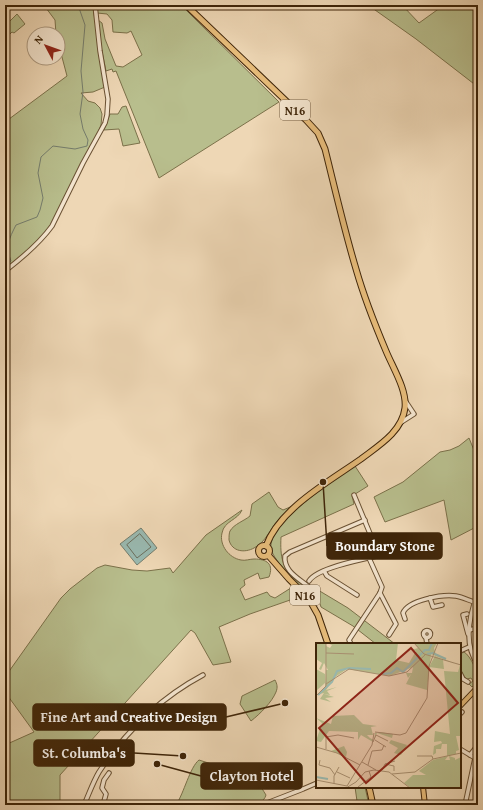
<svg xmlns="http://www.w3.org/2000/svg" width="483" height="810" viewBox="0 0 483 810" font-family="'Gentium Book Plus',serif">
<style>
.green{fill:#b8be8d;stroke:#7b714a}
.water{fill:#99b9b0;stroke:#757d6d}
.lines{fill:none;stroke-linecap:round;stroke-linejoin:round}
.shore{stroke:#6c6e5c;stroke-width:1}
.stream{stroke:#757d6d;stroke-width:1}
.minor-casing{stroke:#6a5133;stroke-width:5.5}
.major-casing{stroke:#3e2408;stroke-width:6}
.highway-casing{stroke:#3e2408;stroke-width:7}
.minor{stroke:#f4e5cf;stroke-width:3.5}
.major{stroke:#e7bc7a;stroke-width:4}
.highway{stroke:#e7bc7a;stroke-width:5}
.labels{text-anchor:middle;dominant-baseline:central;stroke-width:3;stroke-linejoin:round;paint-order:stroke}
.shield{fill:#f4e5cf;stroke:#755e44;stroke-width:1}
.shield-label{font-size:12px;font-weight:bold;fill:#3e2408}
.inset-river{fill:none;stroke:#99b9b0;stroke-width:2}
.inset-road{fill:none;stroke:#a88f70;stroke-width:1}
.view{fill:#8f2418;fill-opacity:0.15;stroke:#8f2418;stroke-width:2}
.inset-edge{fill:none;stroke:#3e2408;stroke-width:2}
.leader{fill:none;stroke:#3e2408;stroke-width:1.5}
.callout-dot{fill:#3e2408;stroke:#f4e5cf;stroke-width:1.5}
.callout{fill:#3e2408;stroke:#3e2408;stroke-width:1.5}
.callout-label{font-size:14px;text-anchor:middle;font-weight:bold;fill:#fff}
</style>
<rect width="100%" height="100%" fill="#eed7b5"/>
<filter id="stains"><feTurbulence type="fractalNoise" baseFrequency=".005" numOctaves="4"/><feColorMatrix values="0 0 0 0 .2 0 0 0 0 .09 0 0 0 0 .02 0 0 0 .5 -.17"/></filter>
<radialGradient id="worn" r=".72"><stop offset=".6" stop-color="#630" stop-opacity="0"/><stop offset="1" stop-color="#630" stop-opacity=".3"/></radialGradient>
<g class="green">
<path d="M 49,5 L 66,5 L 68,7 L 71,7 L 72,5 L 85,6 L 86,8 L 93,7 L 105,87 L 93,92 L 81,93 L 88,101 L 95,103 L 100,108 L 102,114 L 101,125 L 93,145 L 50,226 C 38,242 21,256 5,269 L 5,122 L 67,76 L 58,42 L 58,34 L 56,34 L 55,20 L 46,8 Z"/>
<path d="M 96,5 L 181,5 L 279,102 L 159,178 L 116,71 L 113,72 L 112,69 L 106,71 L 100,42 L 98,20 L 102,23 L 105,39 L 116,66 L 123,67 L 142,55 L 131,31 L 127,33 L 113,32 L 112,20 L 107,14 L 97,13 Z"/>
<path d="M 368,5 L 402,5 L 419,23 L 444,5 L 478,5 L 478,87 L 416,39 Z"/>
<path d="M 17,14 L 25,24 L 14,33 L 12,32 L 5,39 L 5,26 Z"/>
<path d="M 126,106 L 140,143 L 123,146 L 119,129 L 104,130 L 110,114 L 118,114 L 122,107 Z"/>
<path d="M 469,438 L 478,460 L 478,526 L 451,540 L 444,500 L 385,522 L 374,497 L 403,482 L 440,452 L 450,450 L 459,446 Z"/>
<path d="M 355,466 L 368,486 L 352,496 L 354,504 L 281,537 C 280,557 282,570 299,582 C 303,586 308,588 311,592 L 308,594 C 298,585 274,561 271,549 C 267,523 336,479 355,466 Z"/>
<path d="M 269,492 L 278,507 L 283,510 L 295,505 C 289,510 283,514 278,520 C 270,529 266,542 254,548 C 245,553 232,552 229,540 C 229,537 229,533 230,531 C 234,524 244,521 250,516 L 252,504 Z"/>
<path d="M 242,510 C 238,520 224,521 222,533 C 219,545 229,558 241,560 C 245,561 250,559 254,559 C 267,559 274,564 269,577 L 260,579 L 258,573 L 244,580 L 245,585 L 240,589 L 245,600 L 267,592 L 270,596 L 275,598 L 294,586 L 306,599 L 293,599 L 250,614 L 219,627 L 231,662 L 213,665 L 195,633 L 191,630 L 60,775 L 60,801 L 64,805 L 5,805 L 5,745 L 34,732 L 5,692 L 5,677 L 61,598 L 70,589 L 97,568 L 105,565 L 132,570 L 147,571 L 170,568 L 173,573 L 206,535 Z"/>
<path d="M 313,587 L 348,608 L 395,644 L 376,644 L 353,626 L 321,607 L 317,593 Z"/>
<path d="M 464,652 C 471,656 478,673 478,681 L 472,687 L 469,684 L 473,681 L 471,678 L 467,679 C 459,673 460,664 460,654 Z"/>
<path d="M 275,680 C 277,684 278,687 276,692 C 272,702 260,714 251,721 L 240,704 L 242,696 Z"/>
<path d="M 199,760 L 218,766 L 246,770 C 256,776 260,786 266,795 C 264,802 258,803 252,805 L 176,805 C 184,793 190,767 199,760 Z"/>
<path d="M 355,787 L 365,787 L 369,805 L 360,805 L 357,801 Z"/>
</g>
<path class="water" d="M 141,528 L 157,548 L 137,565 L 120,544 Z"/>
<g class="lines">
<path class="shore" d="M 140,534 L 151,547 L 137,558 L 127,545 Z"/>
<path class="stream" d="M 5,266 L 11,261 C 5,246 9,239 16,225 L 37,217 L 40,210 L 43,198 L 38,173 L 41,157 L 53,146 L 75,149 L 87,146 L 88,140 L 83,129 L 80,114 L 83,92 L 81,71 L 85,25 L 78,5"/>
<defs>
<g id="minor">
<path d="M 5,271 C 22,258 39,244 52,226 L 83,163 L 105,123 L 107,115 L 108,99 L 100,51 L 95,5"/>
<path d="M 400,423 L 414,414 L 406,402"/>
<path d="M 354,495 L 371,536"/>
<path d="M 324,571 L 327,576 L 357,595"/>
<path d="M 309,581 C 318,567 369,558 386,554"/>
<path d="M 380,593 L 396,624 L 389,635"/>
<path d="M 478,593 C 469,616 463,644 478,665"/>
<path d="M 430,598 L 433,607 L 442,605"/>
<path d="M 309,599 L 313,593 L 313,591 C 303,580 283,573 285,556 L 290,552 L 365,520"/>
<path d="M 467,614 L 463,615 L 468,634"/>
<path d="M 405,619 L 403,613 C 408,600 443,594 456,596 C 462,597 468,600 474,602"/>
<path d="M 469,630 L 478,628"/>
<circle cx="427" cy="634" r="3.5"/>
<path d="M 426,638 L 427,644"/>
<path d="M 351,644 L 349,640 L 380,593 L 382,587 L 369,558"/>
<path d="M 460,651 L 469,647"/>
<path d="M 460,673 L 463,679 L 468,682"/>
<path d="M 460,714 L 462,712"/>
<path d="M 460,749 L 475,758 L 465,805"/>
<path d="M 470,755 L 478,745"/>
<path d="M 278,783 L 285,779"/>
<path d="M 84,805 C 89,794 93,782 99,772 C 126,731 160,698 203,675"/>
<path d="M 103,805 L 106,794 L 102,788 L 104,780 L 109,773"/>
<path d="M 262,805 L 303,789 L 317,783"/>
</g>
<g id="major">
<path d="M 460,706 L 478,687"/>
<path d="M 423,787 L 425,805"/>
</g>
<g id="highway">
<path d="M 186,5 L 306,120 L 318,133 L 325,149 C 335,189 344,229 356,269 C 364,297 375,325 386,351 C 393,368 407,390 405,408 C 402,432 378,446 361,459 C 330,481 280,508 266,546"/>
<circle cx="264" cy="551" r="5.5"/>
<path d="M 268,555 L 289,579 L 309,599 L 318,615 L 328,644"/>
<path d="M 369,787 L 373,805"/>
</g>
</defs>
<use href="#minor" class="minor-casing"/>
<use href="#major" class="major-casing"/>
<use href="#highway" class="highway-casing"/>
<use href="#minor" class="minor"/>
<use href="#major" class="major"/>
<use href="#highway" class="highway"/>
</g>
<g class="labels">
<g class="shield">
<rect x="280" y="100" width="30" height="20" rx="3"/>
<rect x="290" y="585" width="30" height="20" rx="3"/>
</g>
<g class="shield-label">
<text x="295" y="110">N16</text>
<text x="305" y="595">N16</text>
</g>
</g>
<g transform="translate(316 643)">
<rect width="145" height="145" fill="#eed7b5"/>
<path d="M 0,0 L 10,1 L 10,10 L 10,3 L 14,5 L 16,2 L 11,0 L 82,0 L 80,17 L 93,20 L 100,8 L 96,7 L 102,5 L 98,0 L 121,0 L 118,5 L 120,12 L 139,21 L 115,11 L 111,47 L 90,41 L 95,31 L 92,35 L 90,30 L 96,30 L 97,24 L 74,33 L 31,26 L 19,34 L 10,47 L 21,44 L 11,48 L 14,52 L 8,51 L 18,54 L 9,55 L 15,59 L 4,56 L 8,50 L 3,51 L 9,45 L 10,27 L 12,27 L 8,20 L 5,27 L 3,26 L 6,20 L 0,16 ZM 119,13 L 127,17 L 128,26 L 113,24 ZM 144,22 L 145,98 L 144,93 L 140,93 L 143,107 L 140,108 L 140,111 L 131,113 L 131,101 L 126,101 L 125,106 L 120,106 L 120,110 L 117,112 L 118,103 L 126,100 L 125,98 L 118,99 L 119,88 L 134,91 L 128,28 L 142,29 ZM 0,26 L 9,31 L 9,40 L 0,48 ZM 38,72 L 47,81 L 61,83 L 55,84 L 57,92 L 51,92 L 54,95 L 58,97 L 59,91 L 59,90 L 64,89 L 77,91 L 76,95 L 61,90 L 57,99 L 45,92 L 42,97 L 42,89 L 13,88 L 5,99 L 0,98 L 6,80 L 0,75 L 15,81 L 17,73 ZM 75,97 L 91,102 L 85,112 L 78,110 L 82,105 L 73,100 ZM 28,103 L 31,109 L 30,114 L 15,108 ZM 132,113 L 129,117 L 134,117 L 133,113 L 139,115 L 139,117 L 145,114 L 145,145 L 95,145 L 88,140 L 97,132 L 110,132 L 103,128 L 117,117 Z" fill="#b8be8d"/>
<path class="inset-river" d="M 111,11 L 117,10 L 130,16M 67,31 L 75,30 L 81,25 L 87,29 L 109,7 L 113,7 L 116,0M 2,52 L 16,39 L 21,28 L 33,25 L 55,26M 0,134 L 12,136"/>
<path class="inset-road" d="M 98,0 L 108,11 L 145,22M 10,10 L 38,11M 10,41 L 33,26 L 73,33 L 91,29 L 110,11M 0,53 L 10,43 L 10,0M 59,89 L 84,92 L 90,90 L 111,55 L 113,23 L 122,0M 59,97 L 70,104M 57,99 L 60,92 L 72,98M 0,104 L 21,110 L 44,122M 10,106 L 10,94 L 22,92 L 38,95M 101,113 L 116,113 L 117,116M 4,117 L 3,122 L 14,125 L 19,132M 46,119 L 60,127M 69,121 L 78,123 L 78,128M 52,122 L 56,108 L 66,107 L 68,102M 66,127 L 69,121 L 79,118M 21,129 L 34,135M 76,131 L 99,129 L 117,116 L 145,110M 0,137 L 31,143 L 56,102 L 58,90M 18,141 L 18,133 L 23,124M 42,144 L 55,134 L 53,128M 30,145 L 40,139 L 49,129 L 58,127 L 73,129 L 94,145"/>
<path class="view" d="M 95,5 L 142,60 L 50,140 L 3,85 Z"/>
<rect width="145" height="145" class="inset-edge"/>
</g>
<path class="leader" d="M323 482L327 546M285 703L226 717M183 756L134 753M157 764L201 776"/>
<g class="callout-dot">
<circle cx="323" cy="482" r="4"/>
<circle cx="285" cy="703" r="4"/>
<circle cx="183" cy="756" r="4"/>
<circle cx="157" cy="764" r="4"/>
</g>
<g class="callout">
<rect x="327" y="533" width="115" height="26" rx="4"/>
<rect x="33" y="704" width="193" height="26" rx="4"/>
<rect x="34" y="740" width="100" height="26" rx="4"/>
<rect x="201" y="763" width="101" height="26" rx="4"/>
</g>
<g class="callout-label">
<text x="385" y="551">Boundary Stone</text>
<text x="129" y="722">Fine Art and Creative Design</text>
<text x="84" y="758">St. Columba's</text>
<text x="252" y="781">Clayton Hotel</text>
</g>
<rect width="483" height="810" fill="none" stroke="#eed7b5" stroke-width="20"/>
<rect x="6" y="6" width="471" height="798" fill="none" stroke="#3e2408" stroke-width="2"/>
<rect x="10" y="10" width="463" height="790" fill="none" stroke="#3e2408"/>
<g transform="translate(46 46) rotate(311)"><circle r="19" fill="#f4e5cf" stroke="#ab987f"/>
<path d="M0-3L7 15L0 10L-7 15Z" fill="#8f2418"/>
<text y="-6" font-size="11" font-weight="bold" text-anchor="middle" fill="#3e2408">N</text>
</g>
<rect width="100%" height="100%" filter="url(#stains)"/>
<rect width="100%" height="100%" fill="url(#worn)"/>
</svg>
